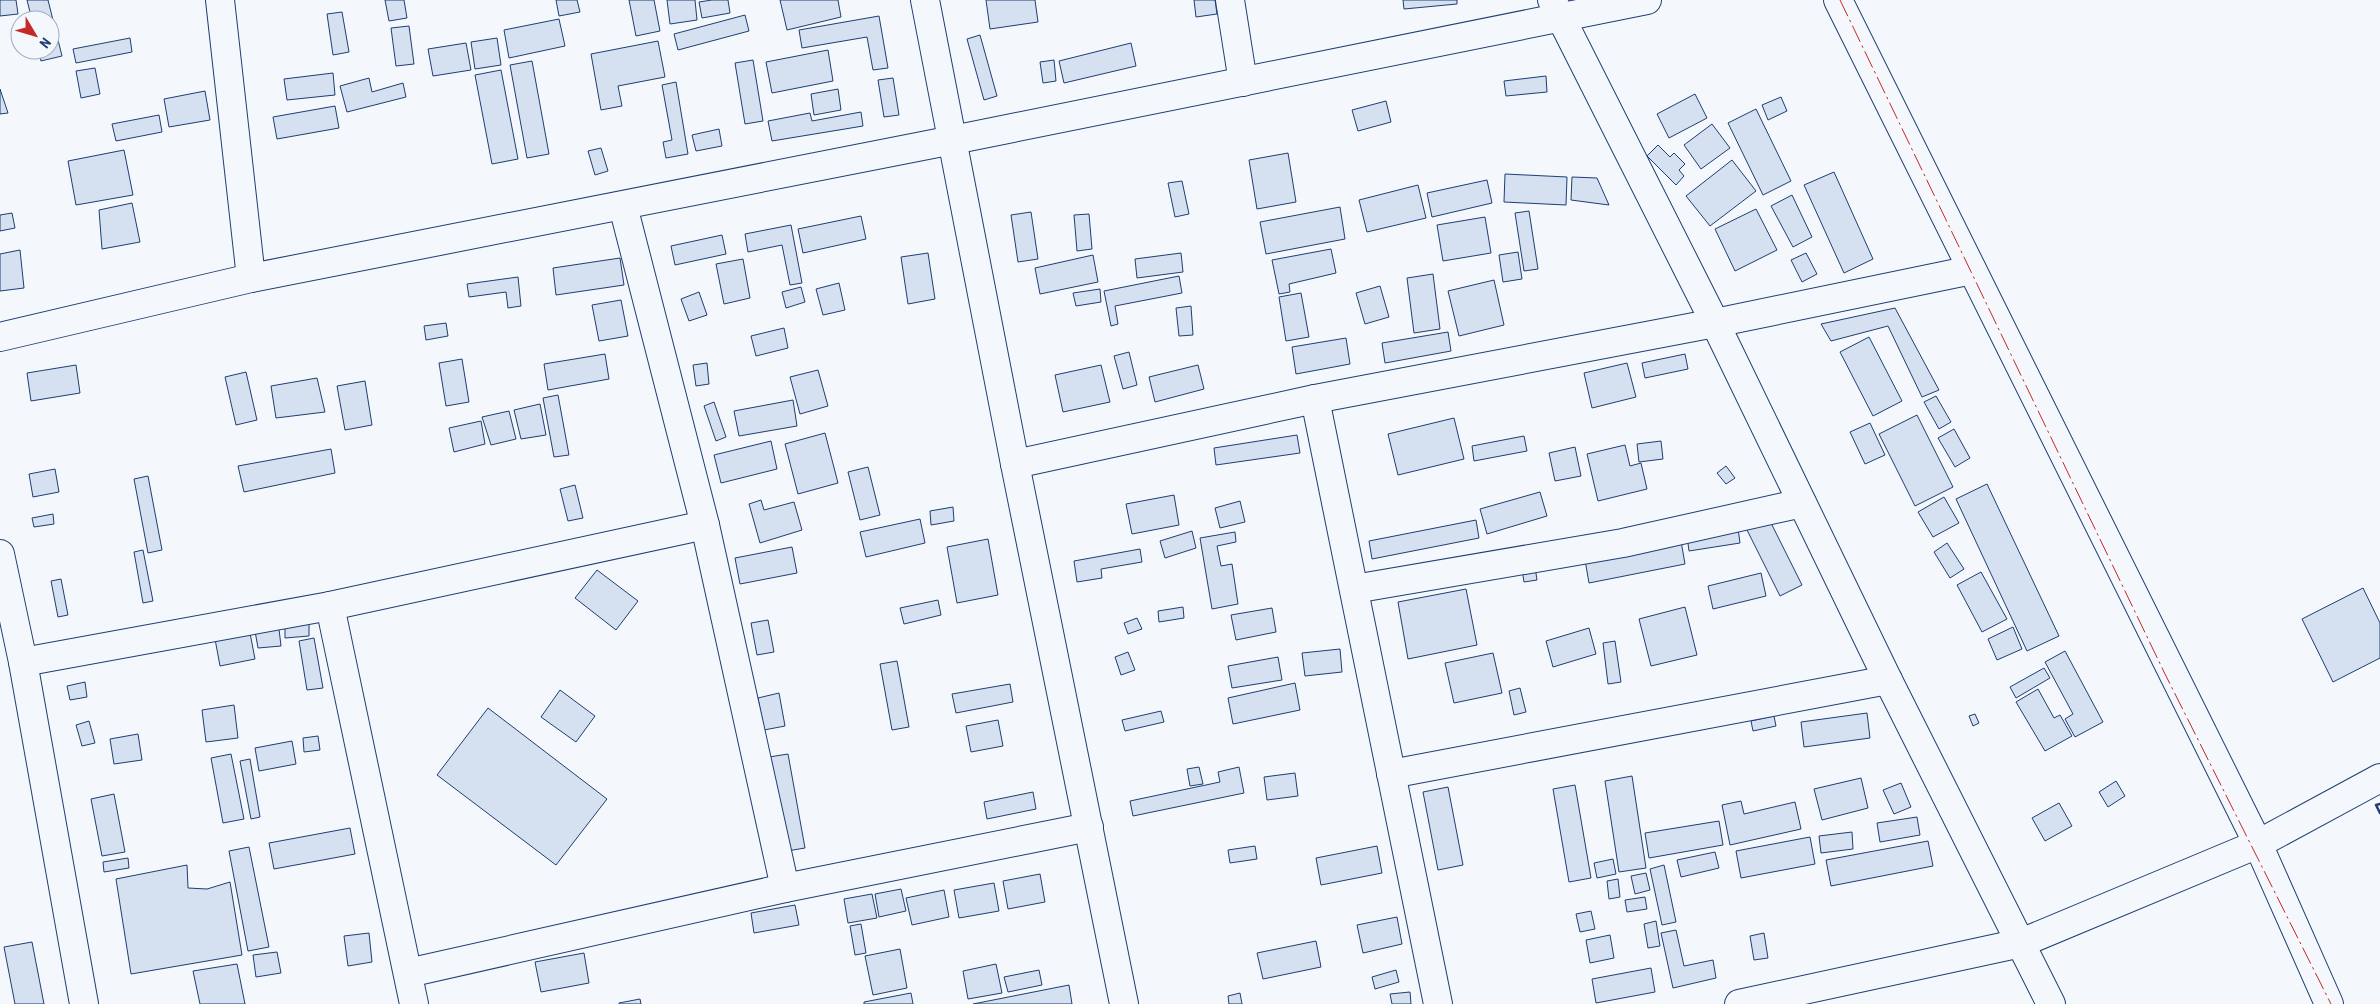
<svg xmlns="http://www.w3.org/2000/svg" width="2380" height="1004" viewBox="0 0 2380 1004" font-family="'Roboto Condensed',sans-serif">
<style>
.building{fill:#d5e0f0;stroke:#1d3f73}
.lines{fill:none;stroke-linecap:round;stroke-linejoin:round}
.minor-casing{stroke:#1d3f73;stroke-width:30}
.minor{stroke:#f4f7fb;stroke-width:28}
.wall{stroke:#1d3f73;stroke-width:2.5}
.power{stroke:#c62828;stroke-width:1;stroke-dasharray:18 4 2.5 4;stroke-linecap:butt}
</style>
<rect width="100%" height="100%" fill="#f4f7fb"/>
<g class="building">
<path d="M 0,0 L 16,0 L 18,14 L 0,16 Z"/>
<path d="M 27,0 L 48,0 L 62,56 L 41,61 L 38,50 L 50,50 L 50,20 L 32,20 Z"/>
<path d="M 385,0 L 404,0 L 407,18 L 389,21 Z"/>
<path d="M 556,0 L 577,0 L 580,12 L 559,16 Z"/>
<path d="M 629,0 L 654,0 L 660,31 L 636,36 Z"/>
<path d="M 667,0 L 695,0 L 697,20 L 670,24 Z"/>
<path d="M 712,0 L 728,0 L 730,13 L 702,18 L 699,2 Z"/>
<path d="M 780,0 L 838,0 L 841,17 L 787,30 Z"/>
<path d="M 986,0 L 1035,0 L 1038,22 L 990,29 Z"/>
<path d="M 1194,0 L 1215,0 L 1217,14 L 1196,17 Z"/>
<path d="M 1403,0 L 1457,0 L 1457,4 L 1404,9 Z"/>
<path d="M 342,12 L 349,52 L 333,55 L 327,14 Z"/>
<path d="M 745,15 L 749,31 L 678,50 L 674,34 Z"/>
<path d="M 879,16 L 888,68 L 873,70 L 867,37 L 802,48 L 799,30 Z"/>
<path d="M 559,19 L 565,46 L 509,58 L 504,30 Z"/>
<path d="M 409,26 L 414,64 L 396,66 L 391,28 Z"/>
<path d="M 980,35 L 997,96 L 984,100 L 967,39 Z"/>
<path d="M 130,38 L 132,52 L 76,63 L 73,49 Z"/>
<path d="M 497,38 L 501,65 L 475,69 L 471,42 Z"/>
<path d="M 658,41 L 665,77 L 618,86 L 622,106 L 601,110 L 591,54 Z"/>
<path d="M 466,43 L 471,70 L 433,76 L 428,49 Z"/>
<path d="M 1131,43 L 1136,66 L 1064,83 L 1059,61 Z"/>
<path d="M 828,50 L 833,81 L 772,93 L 766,62 Z"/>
<path d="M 753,60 L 763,121 L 745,124 L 735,63 Z"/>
<path d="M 1054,60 L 1056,81 L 1043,83 L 1040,62 Z"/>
<path d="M 532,61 L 549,154 L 527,158 L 510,65 Z"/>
<path d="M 95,68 L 100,94 L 81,98 L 76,71 Z"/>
<path d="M 501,70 L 518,159 L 492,164 L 475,75 Z"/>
<path d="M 333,73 L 335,95 L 287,100 L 284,79 Z"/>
<path d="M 1546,76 L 1547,92 L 1506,96 L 1504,81 Z"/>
<path d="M 369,78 L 372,92 L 403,83 L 406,97 L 347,112 L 340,86 Z"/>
<path d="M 893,78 L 899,115 L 884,117 L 878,80 Z"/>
<path d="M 676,82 L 688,154 L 666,158 L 663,142 L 672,140 L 662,85 Z"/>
<path d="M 0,89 L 8,113 L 0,114 Z"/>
<path d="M 838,89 L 841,110 L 814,115 L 811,94 Z"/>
<path d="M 205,91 L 210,120 L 169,127 L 164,99 Z"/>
<path d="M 1695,94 L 1707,118 L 1669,138 L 1657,114 Z"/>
<path d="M 1781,97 L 1787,111 L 1768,120 L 1762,105 Z"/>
<path d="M 1386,101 L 1391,122 L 1358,131 L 1352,110 Z"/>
<path d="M 335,106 L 339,128 L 277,139 L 273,117 Z"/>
<path d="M 1756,109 L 1791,181 L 1763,195 L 1728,123 Z"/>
<path d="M 861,112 L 863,126 L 772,141 L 768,121 L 810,113 L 812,121 Z"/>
<path d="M 159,115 L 162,132 L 116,141 L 112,124 Z"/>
<path d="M 1712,124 L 1730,148 L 1701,169 L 1684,145 Z"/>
<path d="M 719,129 L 722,146 L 696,151 L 692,135 Z"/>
<path d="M 1658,145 L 1670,157 L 1674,153 L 1685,164 L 1679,170 L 1684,176 L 1676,185 L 1647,156 Z"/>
<path d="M 601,148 L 608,171 L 595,175 L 588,151 Z"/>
<path d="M 124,150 L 133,195 L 76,205 L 68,161 Z"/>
<path d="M 1288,153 L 1296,202 L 1257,209 L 1249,160 Z"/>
<path d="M 1732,160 L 1756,191 L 1710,226 L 1686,196 Z"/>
<path d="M 1834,172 L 1873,259 L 1844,273 L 1804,185 Z"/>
<path d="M 1505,174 L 1567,177 L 1566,205 L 1504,202 Z"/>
<path d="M 1572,177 L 1597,178 L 1609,205 L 1571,200 Z"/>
<path d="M 1487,180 L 1492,203 L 1432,217 L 1427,193 Z"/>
<path d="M 1182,181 L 1189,214 L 1175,217 L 1168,183 Z"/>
<path d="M 1418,185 L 1426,218 L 1367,232 L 1359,200 Z"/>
<path d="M 1792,195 L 1812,237 L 1793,247 L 1771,206 Z"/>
<path d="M 132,203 L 140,242 L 102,249 L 99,210 Z"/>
<path d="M 1340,207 L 1345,239 L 1266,254 L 1260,222 Z"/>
<path d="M 1756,209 L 1777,250 L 1735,271 L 1715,229 Z"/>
<path d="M 1529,211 L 1538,269 L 1524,271 L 1515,213 Z"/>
<path d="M 1031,212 L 1038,259 L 1018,262 L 1011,215 Z"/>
<path d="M 12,213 L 15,228 L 0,231 L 0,215 Z"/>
<path d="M 1089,214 L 1092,249 L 1077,251 L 1074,215 Z"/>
<path d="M 861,216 L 866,239 L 803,253 L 798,229 Z"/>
<path d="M 1485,217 L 1491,253 L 1443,261 L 1437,225 Z"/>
<path d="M 791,225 L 802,283 L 790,285 L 782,245 L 748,252 L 745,234 Z"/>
<path d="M 722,235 L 726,254 L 675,265 L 671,246 Z"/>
<path d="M 1331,249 L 1336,273 L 1289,284 L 1290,292 L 1279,294 L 1272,260 Z"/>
<path d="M 20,250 L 24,288 L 0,291 L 0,254 Z"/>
<path d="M 1518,252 L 1522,279 L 1503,282 L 1499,255 Z"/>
<path d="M 928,253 L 935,299 L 908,304 L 901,257 Z"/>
<path d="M 1181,253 L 1183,272 L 1137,278 L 1135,259 Z"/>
<path d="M 1806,253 L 1817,274 L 1802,282 L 1791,260 Z"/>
<path d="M 1093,255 L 1098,282 L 1040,294 L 1035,268 Z"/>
<path d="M 620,258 L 624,285 L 556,295 L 553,268 Z"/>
<path d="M 743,259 L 750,298 L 724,304 L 716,264 Z"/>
<path d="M 1433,274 L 1440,329 L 1414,333 L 1407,278 Z"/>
<path d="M 1179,276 L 1182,293 L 1115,306 L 1118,324 L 1111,326 L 1104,291 Z"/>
<path d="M 518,277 L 521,306 L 508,308 L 506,292 L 469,297 L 467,284 Z"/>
<path d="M 1494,280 L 1504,325 L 1459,336 L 1448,291 Z"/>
<path d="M 839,283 L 845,310 L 823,315 L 816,289 Z"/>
<path d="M 1380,286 L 1389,317 L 1365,324 L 1356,293 Z"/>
<path d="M 801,287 L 805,302 L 786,308 L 782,292 Z"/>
<path d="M 1100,289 L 1101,302 L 1076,306 L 1073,293 Z"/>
<path d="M 699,292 L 707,315 L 689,321 L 681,299 Z"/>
<path d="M 1301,293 L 1309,337 L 1286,341 L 1279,297 Z"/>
<path d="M 621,300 L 628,336 L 599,341 L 592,305 Z"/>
<path d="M 1191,306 L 1193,335 L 1179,336 L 1176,308 Z"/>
<path d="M 1895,308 L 1939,390 L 1922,397 L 1888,326 L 1831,341 L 1821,324 Z"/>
<path d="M 446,323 L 448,336 L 426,340 L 424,326 Z"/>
<path d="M 784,328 L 788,348 L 756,356 L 751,336 Z"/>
<path d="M 1448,332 L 1451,351 L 1385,363 L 1382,343 Z"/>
<path d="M 1869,337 L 1902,401 L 1873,416 L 1840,352 Z"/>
<path d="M 1346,338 L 1350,364 L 1296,374 L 1292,347 Z"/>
<path d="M 1129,352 L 1137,385 L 1123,389 L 1114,356 Z"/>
<path d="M 605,354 L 609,379 L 548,390 L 544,364 Z"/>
<path d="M 1685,354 L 1688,369 L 1645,378 L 1642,363 Z"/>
<path d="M 462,359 L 469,402 L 446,406 L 439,363 Z"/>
<path d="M 707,363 L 709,384 L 696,386 L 693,365 Z"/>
<path d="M 1627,363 L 1636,397 L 1592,408 L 1584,373 Z"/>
<path d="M 76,365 L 80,393 L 31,401 L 27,373 Z"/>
<path d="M 1101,365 L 1110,402 L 1063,412 L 1055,375 Z"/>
<path d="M 1198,365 L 1204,389 L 1155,402 L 1149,377 Z"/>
<path d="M 818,370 L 828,406 L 800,414 L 790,377 Z"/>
<path d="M 246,372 L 257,420 L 236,425 L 225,377 Z"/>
<path d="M 317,378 L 325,412 L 276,418 L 271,386 Z"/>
<path d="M 365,381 L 372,425 L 345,430 L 337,386 Z"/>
<path d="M 558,395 L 569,455 L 554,457 L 543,398 Z"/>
<path d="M 1936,396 L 1951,422 L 1939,429 L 1924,402 Z"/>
<path d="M 793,400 L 797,426 L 739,436 L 734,411 Z"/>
<path d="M 714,402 L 726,437 L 716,441 L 704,406 Z"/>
<path d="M 540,404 L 546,435 L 521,439 L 514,410 Z"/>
<path d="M 509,411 L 516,439 L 491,445 L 482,417 Z"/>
<path d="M 1917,415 L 1953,487 L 1915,506 L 1879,434 Z"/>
<path d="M 1454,418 L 1464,459 L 1398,475 L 1388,434 Z"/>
<path d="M 481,421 L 485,444 L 454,452 L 449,428 Z"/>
<path d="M 1870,423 L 1885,455 L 1865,464 L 1850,432 Z"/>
<path d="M 1954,429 L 1970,458 L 1955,467 L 1938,438 Z"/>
<path d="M 825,433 L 838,483 L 798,494 L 785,444 Z"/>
<path d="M 1297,435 L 1300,453 L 1216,465 L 1214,448 Z"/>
<path d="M 1524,436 L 1527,451 L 1474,461 L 1472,446 Z"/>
<path d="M 771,441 L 777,469 L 721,483 L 714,455 Z"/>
<path d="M 1661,441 L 1663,459 L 1639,462 L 1637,444 Z"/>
<path d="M 1625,445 L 1630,466 L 1641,463 L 1647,489 L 1598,501 L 1587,454 Z"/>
<path d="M 1575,447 L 1581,476 L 1555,481 L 1549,453 Z"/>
<path d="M 331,449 L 335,473 L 244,492 L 238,466 Z"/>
<path d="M 1726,466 L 1735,478 L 1726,484 L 1717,473 Z"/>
<path d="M 868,467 L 880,515 L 860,520 L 848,472 Z"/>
<path d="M 55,469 L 59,492 L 33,497 L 29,474 Z"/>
<path d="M 148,476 L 162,550 L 148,553 L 134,479 Z"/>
<path d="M 1987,484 L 2059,636 L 2027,651 L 1956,499 Z"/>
<path d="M 575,485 L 583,518 L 568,521 L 560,489 Z"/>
<path d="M 1540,492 L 1547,516 L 1487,534 L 1480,509 Z"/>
<path d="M 1174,495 L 1179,525 L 1132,534 L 1126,504 Z"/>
<path d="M 1944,497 L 1959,523 L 1933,537 L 1918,512 Z"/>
<path d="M 761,500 L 764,510 L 794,502 L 802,530 L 760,543 L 749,504 Z"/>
<path d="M 1240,501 L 1245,522 L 1220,528 L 1215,508 Z"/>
<path d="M 953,507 L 954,521 L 931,525 L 930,511 Z"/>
<path d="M 53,514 L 54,524 L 34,527 L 32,518 Z"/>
<path d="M 1768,517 L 1802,585 L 1780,596 L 1746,528 Z"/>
<path d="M 920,519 L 925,543 L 866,557 L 860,532 Z"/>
<path d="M 1476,520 L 1479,538 L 1372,559 L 1369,541 Z"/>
<path d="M 1738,528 L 1740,543 L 1689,551 L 1687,536 Z"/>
<path d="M 1192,531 L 1196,548 L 1165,558 L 1160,541 Z"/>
<path d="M 1235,532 L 1236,542 L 1217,546 L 1221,566 L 1232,564 L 1238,604 L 1212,609 L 1200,538 Z"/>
<path d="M 988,539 L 998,595 L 957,603 L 947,547 Z"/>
<path d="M 1681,541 L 1685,564 L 1589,583 L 1585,560 Z"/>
<path d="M 1947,543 L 1964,569 L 1950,578 L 1934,552 Z"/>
<path d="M 792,547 L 797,573 L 740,584 L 735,558 Z"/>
<path d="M 1140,549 L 1142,562 L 1101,569 L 1102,578 L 1077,582 L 1074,561 Z"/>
<path d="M 143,550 L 153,601 L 143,603 L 134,552 Z"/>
<path d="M 1535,567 L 1537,580 L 1524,582 L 1522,569 Z"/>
<path d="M 597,570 L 638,601 L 616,630 L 575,598 Z"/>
<path d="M 1981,572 L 2007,619 L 1982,632 L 1957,585 Z"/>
<path d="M 1761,573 L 1766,596 L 1713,609 L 1708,586 Z"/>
<path d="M 61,579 L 68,615 L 58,617 L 51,581 Z"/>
<path d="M 2363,588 L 2380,623 L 2380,658 L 2333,682 L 2302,619 Z"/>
<path d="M 1466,589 L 1477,645 L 1408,659 L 1398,602 Z"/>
<path d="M 938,600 L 941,615 L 904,624 L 900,608 Z"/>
<path d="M 1183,607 L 1184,618 L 1159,622 L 1158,611 Z"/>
<path d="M 1685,607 L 1697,655 L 1651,666 L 1639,619 Z"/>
<path d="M 1272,608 L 1276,632 L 1236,640 L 1231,615 Z"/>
<path d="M 1137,618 L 1142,629 L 1128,634 L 1124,623 Z"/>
<path d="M 768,620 L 774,652 L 757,655 L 751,623 Z"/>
<path d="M 309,622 L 309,636 L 285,638 L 285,625 Z"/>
<path d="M 2013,627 L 2022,649 L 1997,660 L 1988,639 Z"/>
<path d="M 1589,628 L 1596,654 L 1553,667 L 1546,641 Z"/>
<path d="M 279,629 L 281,646 L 258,648 L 255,631 Z"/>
<path d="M 250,633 L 255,659 L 220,666 L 215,639 Z"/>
<path d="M 314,638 L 323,688 L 307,690 L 299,641 Z"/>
<path d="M 1615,641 L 1621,682 L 1608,684 L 1603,643 Z"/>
<path d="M 1340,649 L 1342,672 L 1305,676 L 1302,653 Z"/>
<path d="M 2065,651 L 2103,722 L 2075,737 L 2065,719 L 2073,714 L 2045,662 Z"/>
<path d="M 1128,652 L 1135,670 L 1121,675 L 1115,657 Z"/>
<path d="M 1493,653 L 1502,693 L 1454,703 L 1445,663 Z"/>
<path d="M 1278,657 L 1282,680 L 1232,688 L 1228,666 Z"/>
<path d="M 897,661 L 909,727 L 892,730 L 880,664 Z"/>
<path d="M 2044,668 L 2050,678 L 2016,698 L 2010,687 Z"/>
<path d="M 85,682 L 87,697 L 70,700 L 67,686 Z"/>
<path d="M 1295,683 L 1300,710 L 1233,724 L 1228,698 Z"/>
<path d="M 1010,684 L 1013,702 L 956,713 L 952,694 Z"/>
<path d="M 1520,688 L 1526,712 L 1514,715 L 1509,691 Z"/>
<path d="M 2038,689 L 2054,718 L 2060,715 L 2072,736 L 2045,751 L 2016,702 Z"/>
<path d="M 560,690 L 595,716 L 576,742 L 541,717 Z"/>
<path d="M 779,693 L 785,726 L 764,730 L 758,698 Z"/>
<path d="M 234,705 L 238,738 L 206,742 L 202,710 Z"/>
<path d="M 488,708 L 607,799 L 556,865 L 437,775 Z"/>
<path d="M 1161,711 L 1164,722 L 1125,731 L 1122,720 Z"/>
<path d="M 1867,713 L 1870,738 L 1804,747 L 1801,722 Z"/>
<path d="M 1975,714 L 1979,723 L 1973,726 L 1969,716 Z"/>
<path d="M 1774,716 L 1776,726 L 1753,731 L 1751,721 Z"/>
<path d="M 998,720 L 1003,746 L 971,752 L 966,726 Z"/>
<path d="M 89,721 L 95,743 L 82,746 L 76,725 Z"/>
<path d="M 138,734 L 142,760 L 114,764 L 110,739 Z"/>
<path d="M 318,736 L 320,750 L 304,752 L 303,738 Z"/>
<path d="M 292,741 L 296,764 L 259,771 L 255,748 Z"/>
<path d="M 231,754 L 244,819 L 223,823 L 211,758 Z"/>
<path d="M 788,754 L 805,848 L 787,851 L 769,757 Z"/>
<path d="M 250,759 L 260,817 L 251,819 L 240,761 Z"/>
<path d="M 1199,767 L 1203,784 L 1190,786 L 1187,769 Z"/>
<path d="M 1239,767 L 1244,793 L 1133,816 L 1130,801 L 1220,782 L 1218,772 Z"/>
<path d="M 1295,773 L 1298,796 L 1267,800 L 1264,777 Z"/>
<path d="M 1632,776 L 1646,868 L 1619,872 L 1605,781 Z"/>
<path d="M 1861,778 L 1868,808 L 1822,820 L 1814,789 Z"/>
<path d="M 2116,781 L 2125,796 L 2108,807 L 2099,792 Z"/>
<path d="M 1901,783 L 1911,807 L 1894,814 L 1883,790 Z"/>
<path d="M 1575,785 L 1591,878 L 1569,882 L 1553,789 Z"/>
<path d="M 1448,787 L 1463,865 L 1438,870 L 1423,792 Z"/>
<path d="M 1033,792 L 1036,809 L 987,819 L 984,802 Z"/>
<path d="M 114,794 L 125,852 L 102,856 L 91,799 Z"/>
<path d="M 1741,801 L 1744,814 L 1795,802 L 1801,829 L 1730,845 L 1722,805 Z"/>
<path d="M 2059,803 L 2072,826 L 2045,841 L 2032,818 Z"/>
<path d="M 1917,817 L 1920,835 L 1880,842 L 1877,823 Z"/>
<path d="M 1719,821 L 1723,845 L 1649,858 L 1645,833 Z"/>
<path d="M 350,828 L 355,854 L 274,869 L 269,843 Z"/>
<path d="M 1852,832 L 1853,849 L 1821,853 L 1819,836 Z"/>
<path d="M 1810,837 L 1815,864 L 1741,878 L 1736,851 Z"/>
<path d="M 1928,841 L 1933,866 L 1831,886 L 1826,860 Z"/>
<path d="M 1255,846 L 1257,859 L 1230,863 L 1228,850 Z"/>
<path d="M 1377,846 L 1382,873 L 1321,885 L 1316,858 Z"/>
<path d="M 249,847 L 269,947 L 248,951 L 229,851 Z"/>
<path d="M 1715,852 L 1719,868 L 1681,877 L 1677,860 Z"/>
<path d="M 128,858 L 129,868 L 104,872 L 103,862 Z"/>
<path d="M 1613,859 L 1616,874 L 1597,878 L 1594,863 Z"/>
<path d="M 187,865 L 188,888 L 207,889 L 230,882 L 242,955 L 131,974 L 116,879 Z"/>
<path d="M 1664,865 L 1676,922 L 1662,925 L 1650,869 Z"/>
<path d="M 1646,873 L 1650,890 L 1635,894 L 1631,876 Z"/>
<path d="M 1040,874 L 1045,902 L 1008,909 L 1003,881 Z"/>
<path d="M 1618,879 L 1620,897 L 1609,899 L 1607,881 Z"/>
<path d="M 994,883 L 999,911 L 959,918 L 954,890 Z"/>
<path d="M 901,889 L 906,911 L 879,917 L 875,894 Z"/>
<path d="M 944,890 L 949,917 L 912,925 L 906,898 Z"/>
<path d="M 872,894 L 877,918 L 848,923 L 844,899 Z"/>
<path d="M 1645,897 L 1647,909 L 1627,912 L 1625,900 Z"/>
<path d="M 795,905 L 799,925 L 754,933 L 751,913 Z"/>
<path d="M 1591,911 L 1595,929 L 1580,932 L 1576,914 Z"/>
<path d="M 1397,917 L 1402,944 L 1363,953 L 1357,925 Z"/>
<path d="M 1656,921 L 1660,946 L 1648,948 L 1644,924 Z"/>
<path d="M 861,924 L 866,953 L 855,955 L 850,926 Z"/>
<path d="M 1676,930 L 1684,966 L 1713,960 L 1716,978 L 1673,988 L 1661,933 Z"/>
<path d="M 369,933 L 372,962 L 348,966 L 344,936 Z"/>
<path d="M 1764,933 L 1768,958 L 1754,960 L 1750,936 Z"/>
<path d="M 1610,935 L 1614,958 L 1590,963 L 1586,940 Z"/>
<path d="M 1316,941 L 1321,967 L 1263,979 L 1257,953 Z"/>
<path d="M 32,942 L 44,1004 L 15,1004 L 4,947 Z"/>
<path d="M 900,949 L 907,988 L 873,995 L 865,956 Z"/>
<path d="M 277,952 L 281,973 L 256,977 L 253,955 Z"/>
<path d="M 584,953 L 589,983 L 541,992 L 535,962 Z"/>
<path d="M 237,964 L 245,1004 L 200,1004 L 193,971 Z"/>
<path d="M 996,964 L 1002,993 L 968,999 L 963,971 Z"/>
<path d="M 1651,968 L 1655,992 L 1596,1003 L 1592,979 Z"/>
<path d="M 1039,970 L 1042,985 L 1008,992 L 1004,977 Z"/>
<path d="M 1396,970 L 1399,982 L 1375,989 L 1372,977 Z"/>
<path d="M 1069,985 L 1072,1004 L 973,1004 Z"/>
<path d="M 1410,992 L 1411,1004 L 1392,1004 L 1390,994 Z"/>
<path d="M 911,993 L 913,1004 L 864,1004 L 864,1002 Z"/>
<path d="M 1240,993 L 1242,1004 L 1229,1004 L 1228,996 Z"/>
<path d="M 640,999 L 641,1004 L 619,1004 L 619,1003 Z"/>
</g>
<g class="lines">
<defs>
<g id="minor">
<path d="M 220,0 L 251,278"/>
<path d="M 925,0 L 1015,464 L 1124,1004"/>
<path d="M 1230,0 L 1243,82"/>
<path d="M 1552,0 L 1715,323 L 1888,680 L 2051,1004"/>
<path d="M 1838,0 L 2258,844 L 2329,1004"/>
<path d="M 623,206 L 705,525 L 785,888"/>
<path d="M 0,337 L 251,278 L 953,140 L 1647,0"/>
<path d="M 1315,399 L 1438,1004"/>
<path d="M 1015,464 L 1315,399 L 1715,323 L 1972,270"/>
<path d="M 0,554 L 23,662 L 84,1004"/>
<path d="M 1354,589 L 1623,543 L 1802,503"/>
<path d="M 330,606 L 414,1004"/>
<path d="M 23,662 L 330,606 L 705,525"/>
<path d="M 1391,774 L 1888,680"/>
<path d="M 408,973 L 785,888 L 1089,827"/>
<path d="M 1739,1004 L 2021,943 L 2258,844 L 2380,778"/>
</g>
</defs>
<use href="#minor" class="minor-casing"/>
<use href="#minor" class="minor"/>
<path class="wall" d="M 2380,804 L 2376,805 L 2380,813"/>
<path class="power" d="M 1840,0 L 2165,674 L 2331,1004"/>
</g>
<g transform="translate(35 35) rotate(128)"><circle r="24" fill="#f4f7fb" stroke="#9eadc5"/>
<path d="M0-4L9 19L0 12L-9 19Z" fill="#c62828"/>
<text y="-8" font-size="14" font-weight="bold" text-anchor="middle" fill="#1d3f73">N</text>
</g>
</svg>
